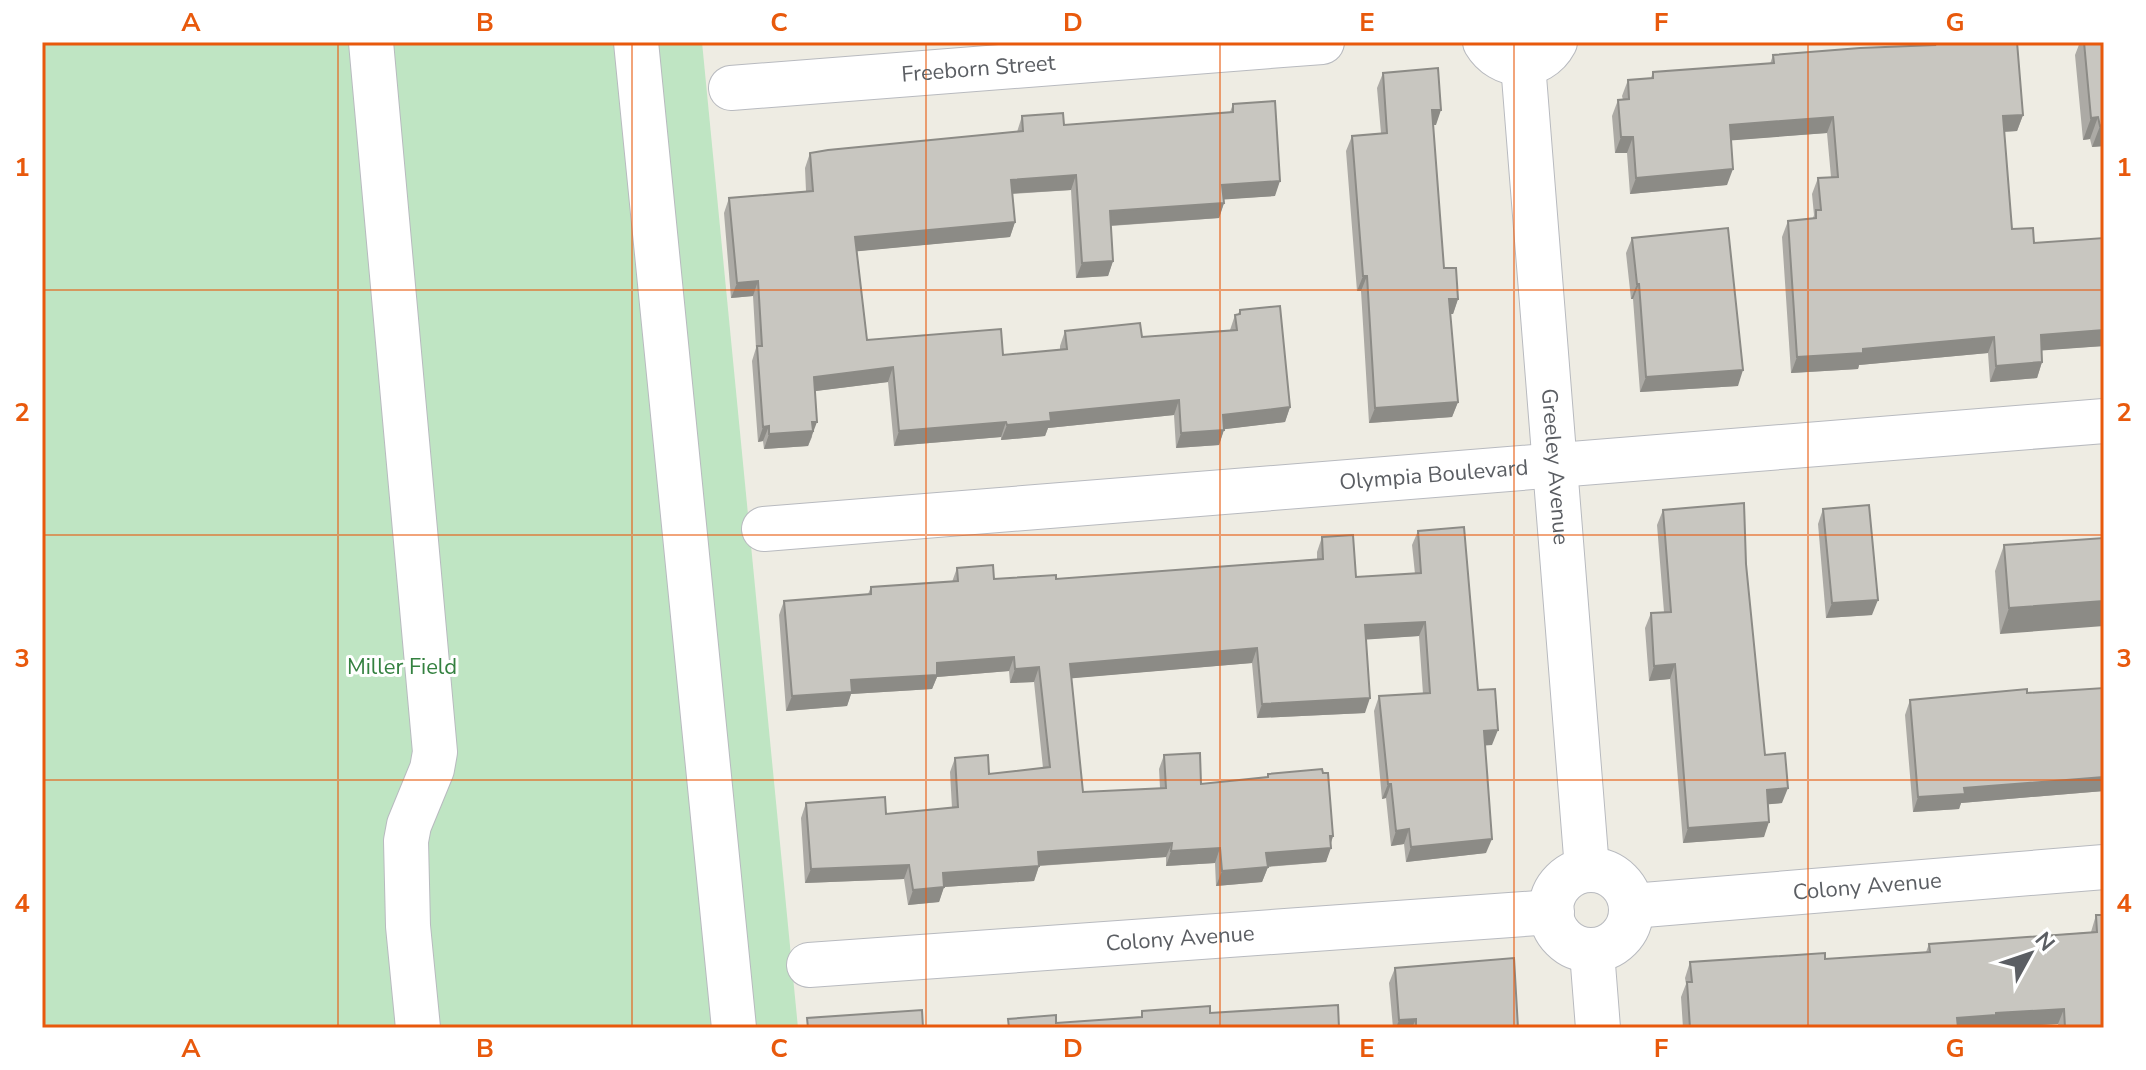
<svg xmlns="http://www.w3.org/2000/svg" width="2146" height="1070" viewBox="0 0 2146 1070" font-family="'Nunito Sans',sans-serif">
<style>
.green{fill:#bfe5c3}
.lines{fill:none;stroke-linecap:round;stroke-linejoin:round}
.minor-casing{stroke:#b8babf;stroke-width:46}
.minor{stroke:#fff;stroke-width:44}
.wall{fill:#acaaa5}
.shaded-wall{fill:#8c8b86}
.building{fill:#c8c6c0;stroke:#8c8b86;stroke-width:2}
.grid{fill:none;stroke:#e8590c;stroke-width:2;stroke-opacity:0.55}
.labels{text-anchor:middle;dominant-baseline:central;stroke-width:6;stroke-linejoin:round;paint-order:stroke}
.street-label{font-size:22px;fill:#5b5e63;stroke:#fff}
.park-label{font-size:22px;fill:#348140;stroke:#fff}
.neatline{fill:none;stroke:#e8590c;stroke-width:3}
.grid-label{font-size:26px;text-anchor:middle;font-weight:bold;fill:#e8590c}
</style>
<rect width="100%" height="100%" fill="#eeece3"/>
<path class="green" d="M 42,42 L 702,42 L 798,1028 L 42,1028 Z"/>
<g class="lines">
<defs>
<g id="minor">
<path d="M 371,42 L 435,752 L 432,769 L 409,825 L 406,841 L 408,926 L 418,1028"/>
<path d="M 636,42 L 734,1028"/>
<path d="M 1485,42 C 1501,69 1539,72 1555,42"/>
<path id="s1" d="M 1523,64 L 1587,869"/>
<path id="s2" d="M 731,88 L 1322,42"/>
<path id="s3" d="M 764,529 L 2104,421"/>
<circle cx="1591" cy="910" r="40"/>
<path id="s4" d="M 1632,906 L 2104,867"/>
<path d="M 1592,952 L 1598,1028"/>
<path id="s5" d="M 809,965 L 1552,912"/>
</g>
</defs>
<use href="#minor" class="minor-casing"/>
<use href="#minor" class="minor"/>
</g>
<g class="wall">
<path d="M 1934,42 L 2017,42 L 2023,115 L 2017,131 L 2004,132 L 2012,229 L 2034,243 L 2104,238 L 2104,346 L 2042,350 L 2042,362 L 2037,378 L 1990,382 L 1988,353 L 1859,365 L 1858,369 L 1791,373 L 1782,237 L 1788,221 L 1813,218 L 1814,215 L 1812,194 L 1818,178 L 1831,177 L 1827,133 L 1731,140 L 1727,185 L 1630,194 L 1627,153 L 1615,153 L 1612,116 L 1618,100 L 1623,100 L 1622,96 L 1628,80 L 1651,78 L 1653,72 L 1770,64 L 1773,55 L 1932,45 Z"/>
<path d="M 2080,42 L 2104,42 L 2104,146 L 2092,147 L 2090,139 L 2083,140 L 2075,55 Z"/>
<path d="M 1383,73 L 1436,125 L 1433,125 L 1444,268 L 1458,299 L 1453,314 L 1450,314 L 1458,402 L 1452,417 L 1369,423 L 1361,291 L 1357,291 L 1346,151 L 1352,136 L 1381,133 L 1377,88 Z"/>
<path d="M 1233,104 L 1275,196 L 1224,199 L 1224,203 L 1219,218 L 1111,226 L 1113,261 L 1108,276 L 1076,278 L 1071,190 L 1012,194 L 1015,222 L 1010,237 L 857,251 L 867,340 L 1003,355 L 1060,350 L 1060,346 L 1065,331 L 1142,337 L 1230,330 L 1235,315 L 1238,314 L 1240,310 L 1290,407 L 1285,422 L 1224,429 L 1219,445 L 1176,448 L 1174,415 L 1048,428 L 1045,436 L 1001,440 L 1001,437 L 894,446 L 888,382 L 815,391 L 812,437 L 808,446 L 764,449 L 763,441 L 758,442 L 752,361 L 756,348 L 753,296 L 731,298 L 724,213 L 729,198 L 806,191 L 805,168 L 810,153 L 1017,132 L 1022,116 L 1064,125 L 1230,112 Z"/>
<path d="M 1632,238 L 1738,386 L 1640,392 L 1633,299 L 1631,299 L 1626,253 Z"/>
<path d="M 1823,509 L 1872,615 L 1826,618 L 1818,524 Z"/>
<path d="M 1663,510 L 1746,564 L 1765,755 L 1782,803 L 1768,804 L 1764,837 L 1683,843 L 1670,679 L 1649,681 L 1645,628 L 1651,613 L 1664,612 L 1657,525 Z"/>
<path d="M 1418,531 L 1478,690 L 1492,745 L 1485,745 L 1486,853 L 1406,862 L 1404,844 L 1391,846 L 1386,798 L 1382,799 L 1374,711 L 1379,696 L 1423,694 L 1419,636 L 1366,639 L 1365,713 L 1257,718 L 1252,663 L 1071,678 L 1083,792 L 1160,788 L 1159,769 L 1164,755 L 1201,784 L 1266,778 L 1268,774 L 1333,836 L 1326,862 L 1268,867 L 1262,882 L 1216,886 L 1215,863 L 1166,866 L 1166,857 L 1039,866 L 1034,881 L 944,887 L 939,902 L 908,905 L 904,879 L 805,883 L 801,818 L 806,803 L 886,814 L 952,808 L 950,772 L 955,758 L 989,774 L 1043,768 L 1034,682 L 1010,683 L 1009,671 L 937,677 L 932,689 L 851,694 L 847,706 L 786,711 L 779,615 L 784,601 L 868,594 L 871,587 L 952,582 L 957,568 L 994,579 L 1056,579 L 1317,559 L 1317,552 L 1322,537 L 1356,577 L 1415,574 L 1412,545 Z"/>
<path d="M 2104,538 L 2000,634 L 1995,571 L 2004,545 Z"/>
<path d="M 2104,688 L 2104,791 L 1961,803 L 1959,809 L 1913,812 L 1905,715 L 1910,700 Z"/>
<path d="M 2096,915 L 2104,1028 L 2059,1028 L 2058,1024 L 1992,1028 L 1683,1028 L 1681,997 L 1686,984 L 1685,978 L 1690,962 L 1825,959 L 1926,952 L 1929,944 L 2091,932 Z"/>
<path d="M 1395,968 L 1518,1028 L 1393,1028 L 1389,983 Z"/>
</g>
<g class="shaded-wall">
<path d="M 1432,110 L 1441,110 L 1436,125 L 1426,125 Z"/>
<path d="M 2023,115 L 2017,131 L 1997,132 L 2003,116 Z"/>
<path d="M 1833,117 L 1827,133 L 1724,141 L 1730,125 Z"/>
<path d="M 2098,117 L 2090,139 L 2083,140 L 2091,118 Z"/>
<path d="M 2104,125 L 2104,146 L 2092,147 L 2100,126 Z"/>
<path d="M 1621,137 L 1633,137 L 1627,153 L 1615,153 Z"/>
<path d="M 1733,169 L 1727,185 L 1630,194 L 1636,178 Z"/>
<path d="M 1076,175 L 1071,190 L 1005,194 L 1011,180 Z"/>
<path d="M 1280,181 L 1275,196 L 1217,200 L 1222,185 Z"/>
<path d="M 1224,203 L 1219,218 L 1105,226 L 1110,211 Z"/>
<path d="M 1015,222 L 1010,237 L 850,252 L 855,237 Z"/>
<path d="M 1113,261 L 1108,276 L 1076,278 L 1082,263 Z"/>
<path d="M 1363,276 L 1367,276 L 1361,291 L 1357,291 Z"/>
<path d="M 758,281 L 753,296 L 731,298 L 737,283 Z"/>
<path d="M 1637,284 L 1639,284 L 1633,299 L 1631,299 Z"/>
<path d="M 1449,299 L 1458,299 L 1453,314 L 1444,314 Z"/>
<path d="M 2104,330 L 2104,346 L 2035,351 L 2041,335 Z"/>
<path d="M 1994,337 L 1988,353 L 1859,365 L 1858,369 L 1791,373 L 1797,357 L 1863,349 Z"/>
<path d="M 2042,362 L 2037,378 L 1990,382 L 1996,366 Z"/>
<path d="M 893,367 L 888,382 L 808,392 L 814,377 Z"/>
<path d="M 1743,370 L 1738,386 L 1640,392 L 1646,377 Z"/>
<path d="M 1179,400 L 1174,415 L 1048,428 L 1045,436 L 1001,440 L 1007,425 L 1050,413 Z"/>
<path d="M 1458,402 L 1452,417 L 1369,423 L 1375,408 Z"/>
<path d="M 1290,407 L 1285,422 L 1218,430 L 1223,415 Z"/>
<path d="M 812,422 L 817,422 L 808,446 L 764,449 L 769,434 Z"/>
<path d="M 1006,422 L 1001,437 L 894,446 L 899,431 Z"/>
<path d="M 769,426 L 763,441 L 758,442 L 763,427 Z"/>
<path d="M 1224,430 L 1219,445 L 1176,448 L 1181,433 Z"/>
<path d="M 1878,600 L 1872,615 L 1826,618 L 1832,603 Z"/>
<path d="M 2104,601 L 2104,626 L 2000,634 L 2009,608 Z"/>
<path d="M 1425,622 L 1419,636 L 1360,640 L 1365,625 Z"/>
<path d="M 1257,648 L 1252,663 L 1064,679 L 1070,664 Z"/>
<path d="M 1014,657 L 1009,671 L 937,677 L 932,689 L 851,694 L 847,706 L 786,711 L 792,696 L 851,680 L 937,663 Z"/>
<path d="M 1675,664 L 1670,679 L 1649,681 L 1654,666 Z"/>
<path d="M 1039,667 L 1034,682 L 1010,683 L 1015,669 Z"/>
<path d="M 1370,698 L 1365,713 L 1257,718 L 1262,704 Z"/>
<path d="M 1498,730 L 1492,745 L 1478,746 L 1484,731 Z"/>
<path d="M 2104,777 L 2104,791 L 1961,803 L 1959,809 L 1913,812 L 1918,797 L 1964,788 Z"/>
<path d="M 1388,784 L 1391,784 L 1386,798 L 1382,799 Z"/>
<path d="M 1788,788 L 1782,803 L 1761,805 L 1767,790 Z"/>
<path d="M 1769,822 L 1764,837 L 1683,843 L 1688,828 Z"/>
<path d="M 1409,829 L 1404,844 L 1391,846 L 1396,831 Z"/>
<path d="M 1330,836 L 1333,836 L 1329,848 L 1331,848 L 1326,862 L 1261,867 L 1266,853 Z"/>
<path d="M 1492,839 L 1486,853 L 1406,862 L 1411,847 Z"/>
<path d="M 1172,843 L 1166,857 L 1033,866 L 1038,852 Z"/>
<path d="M 1220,848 L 1215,863 L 1166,866 L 1171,851 Z"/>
<path d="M 909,865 L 904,879 L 805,883 L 811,869 Z"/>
<path d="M 1039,866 L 1034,881 L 944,887 L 939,902 L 908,905 L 913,890 L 943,873 Z"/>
<path d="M 1268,867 L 1262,882 L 1216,886 L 1222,871 Z"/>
<path d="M 2064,1009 L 2058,1024 L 1992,1028 L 1953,1028 L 1957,1018 L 1996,1013 Z"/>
<path d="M 1416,1019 L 1412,1028 L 1396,1028 L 1399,1020 Z"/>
</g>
<g class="building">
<path d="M 1934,42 L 2017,42 L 2023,115 L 2003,116 L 2012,229 L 2033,228 L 2034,243 L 2104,238 L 2104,330 L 2041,335 L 2042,362 L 1996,366 L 1994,337 L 1863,349 L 1863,353 L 1797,357 L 1788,221 L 1816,218 L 1816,210 L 1821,210 L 1818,178 L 1838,177 L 1833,117 L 1730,125 L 1733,169 L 1636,178 L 1633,137 L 1621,137 L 1618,100 L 1629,99 L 1628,80 L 1653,78 L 1653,72 L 1774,63 L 1773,55 L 1860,48 L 1935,45 Z"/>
<path d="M 2084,42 L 2104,42 L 2104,125 L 2100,126 L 2098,117 L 2091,118 Z"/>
<path d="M 1438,68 L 1441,110 L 1432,110 L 1444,268 L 1456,268 L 1458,299 L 1449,299 L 1458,402 L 1375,408 L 1367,276 L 1363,276 L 1352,136 L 1387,133 L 1383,73 Z"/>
<path d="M 1275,101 L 1280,181 L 1222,185 L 1224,203 L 1110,211 L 1113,261 L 1082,263 L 1076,175 L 1011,180 L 1015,222 L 855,237 L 867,340 L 1001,329 L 1003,355 L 1067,349 L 1065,331 L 1140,323 L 1142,337 L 1237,330 L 1235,315 L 1240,314 L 1240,310 L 1280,306 L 1290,407 L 1223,415 L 1224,430 L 1181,433 L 1179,400 L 1050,413 L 1051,421 L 1007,425 L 1006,422 L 899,431 L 893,367 L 814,377 L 817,422 L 812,422 L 813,431 L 769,434 L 769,426 L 763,427 L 757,346 L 762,346 L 758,281 L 737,283 L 729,198 L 813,191 L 810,153 L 828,150 L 1023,131 L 1022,116 L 1063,113 L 1064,125 L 1233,112 L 1233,104 Z"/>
<path d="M 1728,228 L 1743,370 L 1646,377 L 1639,284 L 1637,284 L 1632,238 Z"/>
<path d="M 1744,503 L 1746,564 L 1765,755 L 1785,753 L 1788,788 L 1767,790 L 1769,822 L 1688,828 L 1675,664 L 1654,666 L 1651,613 L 1671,612 L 1663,510 Z"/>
<path d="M 1869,505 L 1878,600 L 1832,603 L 1823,509 Z"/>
<path d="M 1464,527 L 1478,690 L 1495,689 L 1498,730 L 1484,731 L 1492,839 L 1411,847 L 1409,829 L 1396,831 L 1391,784 L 1388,784 L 1379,696 L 1430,693 L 1425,622 L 1365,625 L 1370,698 L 1262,704 L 1257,648 L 1070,664 L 1083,792 L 1166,788 L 1164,755 L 1200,753 L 1201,784 L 1268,777 L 1268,774 L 1322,769 L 1323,773 L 1328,773 L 1333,836 L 1330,836 L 1331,848 L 1266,853 L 1268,867 L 1222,871 L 1220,848 L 1171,851 L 1172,843 L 1038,852 L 1039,866 L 943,873 L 944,887 L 913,890 L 909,865 L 811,869 L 806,803 L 885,797 L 886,814 L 958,807 L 955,758 L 988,755 L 989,774 L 1050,767 L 1039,667 L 1015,669 L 1014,657 L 937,663 L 937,675 L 851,680 L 852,692 L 792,696 L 784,601 L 871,594 L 871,587 L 958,581 L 957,568 L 993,565 L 994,579 L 1056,575 L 1056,579 L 1323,559 L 1322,537 L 1353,535 L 1356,577 L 1421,573 L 1418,531 Z"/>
<path d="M 2104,538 L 2104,601 L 2009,608 L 2004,545 Z"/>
<path d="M 2104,688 L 2104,777 L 1964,788 L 1965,794 L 1918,797 L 1910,700 L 2027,689 L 2027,693 Z"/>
<path d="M 2096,915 L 2104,915 L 2104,1026 L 2065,1028 L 2064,1009 L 1996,1013 L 1996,1015 L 1957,1018 L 1958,1028 L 1690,1028 L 1687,982 L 1692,982 L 1690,962 L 1825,953 L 1825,959 L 1930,952 L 1929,944 L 2097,932 Z"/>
<path d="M 1514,958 L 1518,1028 L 1416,1028 L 1416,1019 L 1399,1020 L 1395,968 Z"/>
<path d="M 1338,1005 L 1339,1028 L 1009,1028 L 1008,1019 L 1056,1015 L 1056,1023 L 1142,1017 L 1142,1011 L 1210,1006 L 1210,1013 Z"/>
<path d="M 922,1010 L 923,1028 L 808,1028 L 807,1018 Z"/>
</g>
<path class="grid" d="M 338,42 L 338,1028M 632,42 L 632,1028M 926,42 L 926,1028M 1220,42 L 1220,1028M 1514,42 L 1514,1028M 1808,42 L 1808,1028M 42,290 L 2104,290M 42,535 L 2104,535M 42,780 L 2104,780"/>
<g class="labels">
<g class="street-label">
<text stroke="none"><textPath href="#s2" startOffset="248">Freeborn Street</textPath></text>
<text stroke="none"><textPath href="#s1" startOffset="404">Greeley Avenue</textPath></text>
<text stroke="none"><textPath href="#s3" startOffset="672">Olympia Boulevard</textPath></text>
<text stroke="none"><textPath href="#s4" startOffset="236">Colony Avenue</textPath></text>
<text stroke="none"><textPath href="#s5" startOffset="372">Colony Avenue</textPath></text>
</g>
<g class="park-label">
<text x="402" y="667">Miller Field</text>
</g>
</g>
<rect width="2146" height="1070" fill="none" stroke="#ffffff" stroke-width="88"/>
<g transform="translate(2030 954) rotate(50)" stroke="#ffffff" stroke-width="6" paint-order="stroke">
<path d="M0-6L14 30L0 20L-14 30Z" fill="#5b5e63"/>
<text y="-12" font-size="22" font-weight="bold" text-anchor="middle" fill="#5b5e63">N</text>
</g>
<rect x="44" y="44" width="2058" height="982" class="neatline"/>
<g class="grid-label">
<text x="191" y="31">A</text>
<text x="485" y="31">B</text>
<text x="779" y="31">C</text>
<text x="1073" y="31">D</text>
<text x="1367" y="31">E</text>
<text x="1661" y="31">F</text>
<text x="1955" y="31">G</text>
<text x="22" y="176">1</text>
<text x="2124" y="176">1</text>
<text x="22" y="421">2</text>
<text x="2124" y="421">2</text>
<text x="22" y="667">3</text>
<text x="2124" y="667">3</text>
<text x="22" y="912">4</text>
<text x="2124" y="912">4</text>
<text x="191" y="1057">A</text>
<text x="485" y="1057">B</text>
<text x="779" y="1057">C</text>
<text x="1073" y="1057">D</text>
<text x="1367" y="1057">E</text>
<text x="1661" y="1057">F</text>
<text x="1955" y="1057">G</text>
</g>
</svg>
